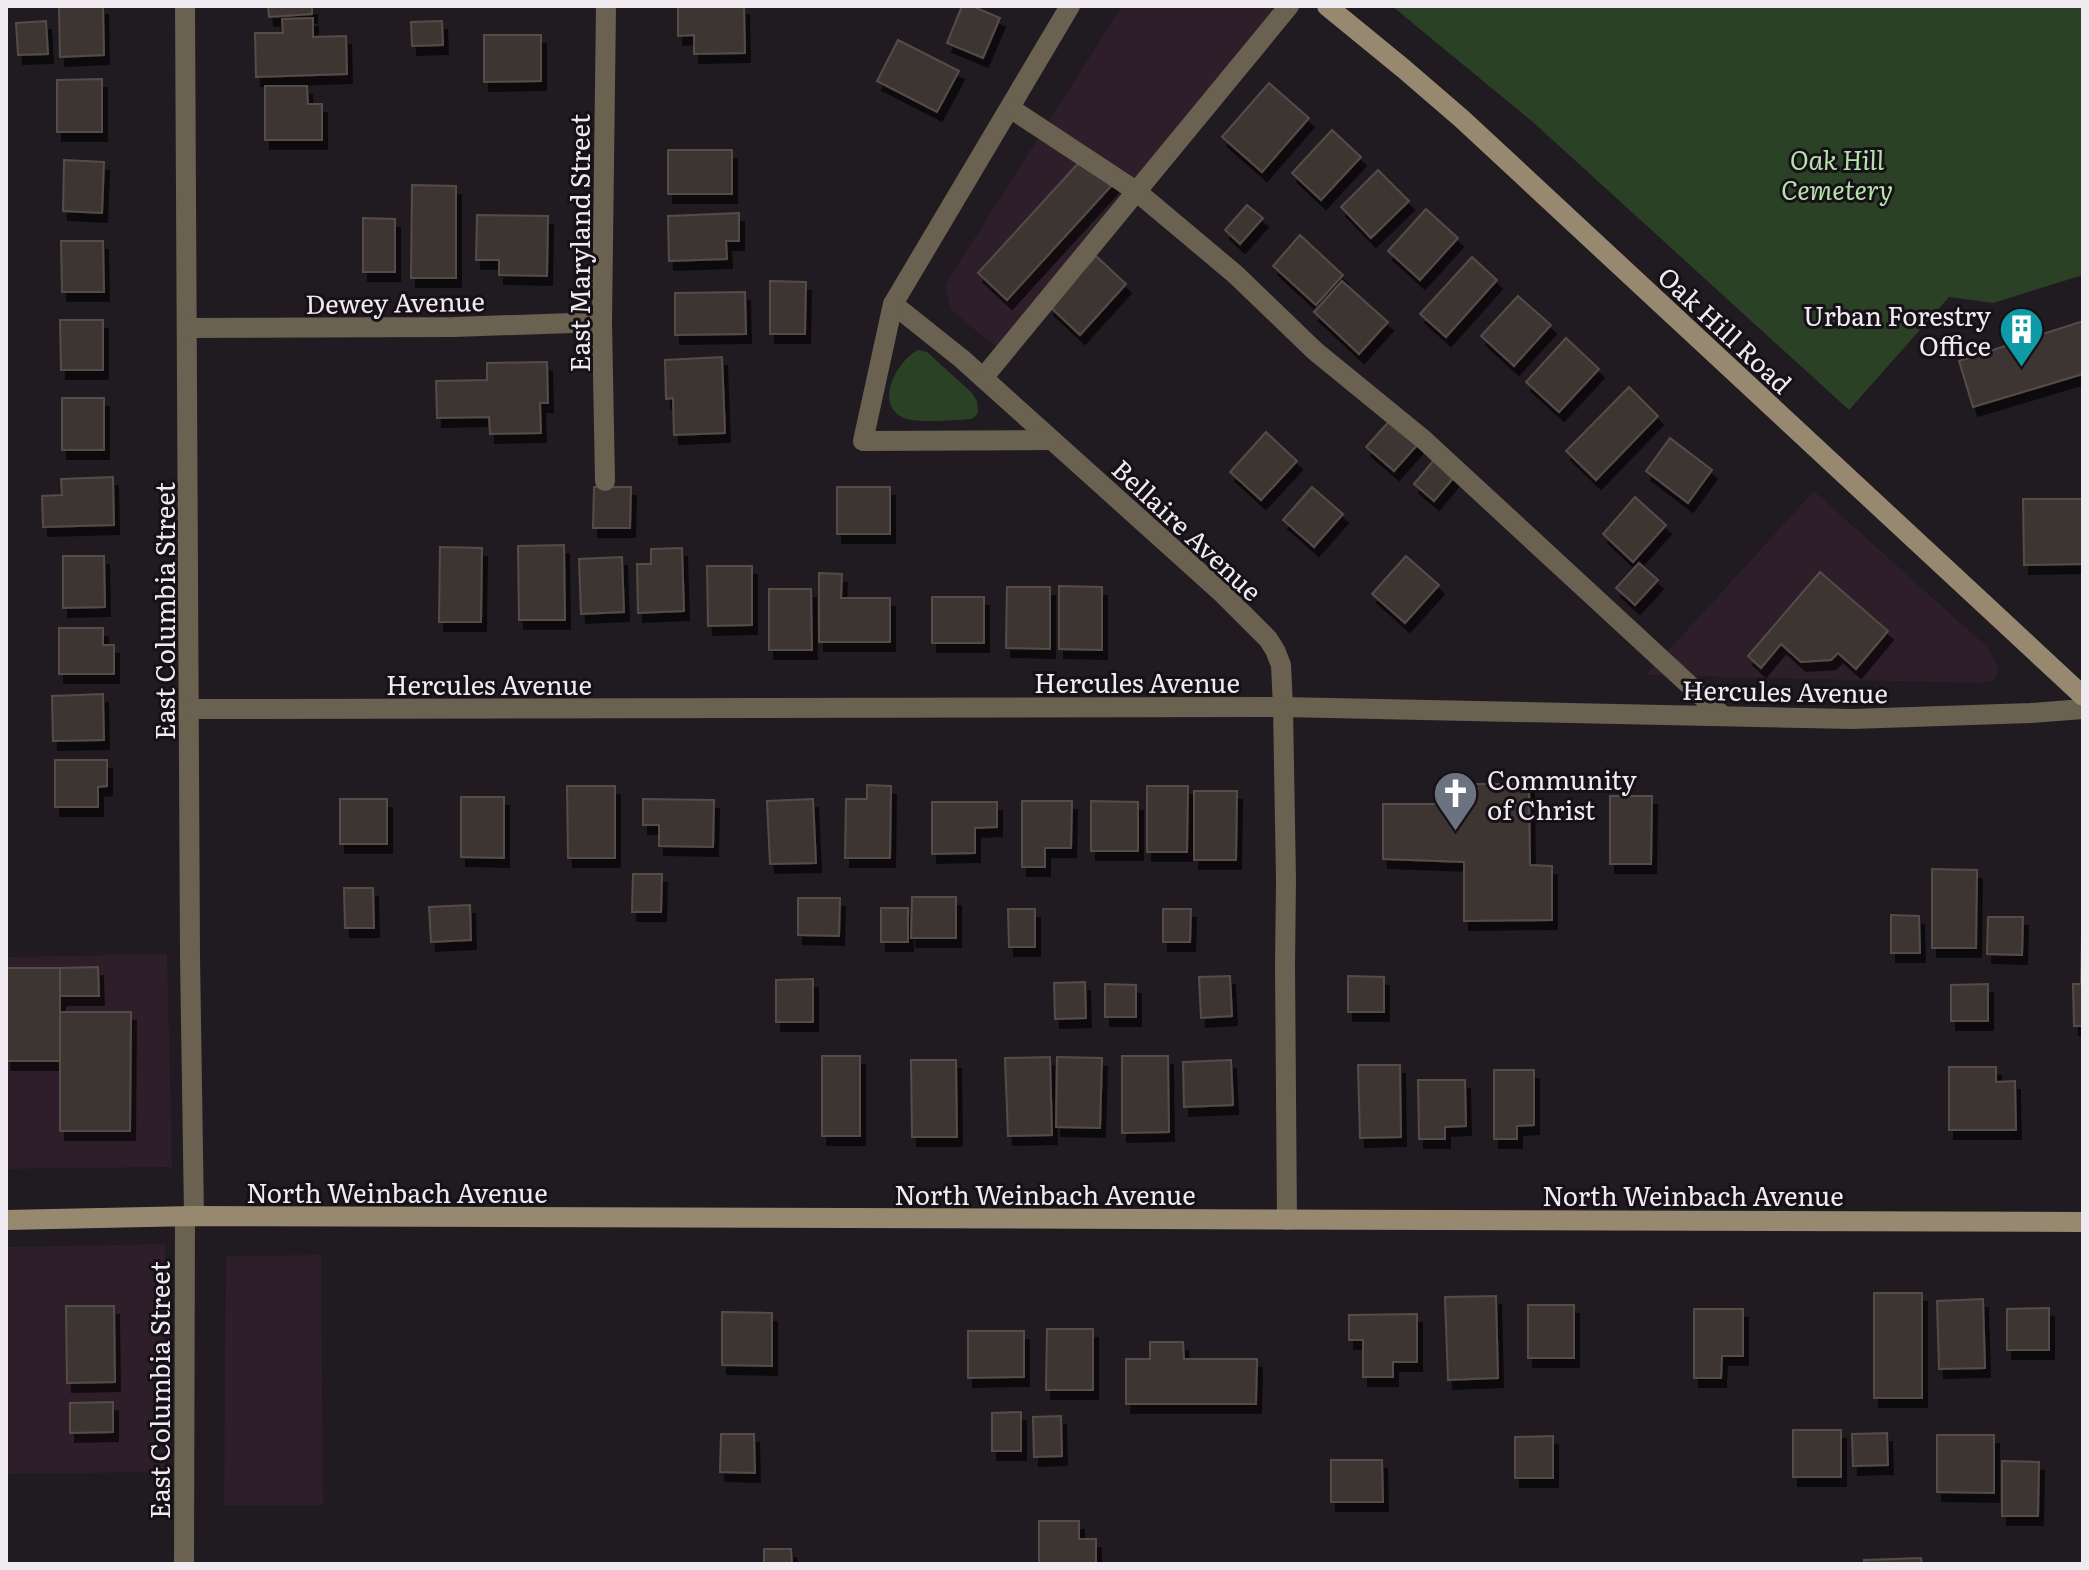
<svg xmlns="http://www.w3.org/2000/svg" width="2089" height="1570" viewBox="0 0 2089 1570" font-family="Literata,serif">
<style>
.commercial{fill:#2d1e29}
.green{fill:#2b4126}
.building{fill:#3e3631;stroke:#554c47;stroke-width:2;filter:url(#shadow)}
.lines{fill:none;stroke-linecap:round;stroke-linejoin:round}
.minor{stroke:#6a6151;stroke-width:20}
.secondary{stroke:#97896f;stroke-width:20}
.labels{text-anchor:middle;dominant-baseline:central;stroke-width:6;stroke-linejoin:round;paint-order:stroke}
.park-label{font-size:26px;font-style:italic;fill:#b5e2aa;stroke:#161117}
.street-label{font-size:26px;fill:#efebf0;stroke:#161117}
.poi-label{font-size:26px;fill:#efebf0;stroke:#161117;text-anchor:end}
</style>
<defs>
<filter id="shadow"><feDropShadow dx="5" dy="9" stdDeviation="0" flood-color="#0009"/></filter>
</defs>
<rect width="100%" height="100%" fill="#201a21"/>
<g class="commercial">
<path d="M 1122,6 L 1268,6 L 1281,14 L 1003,353 L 951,310 L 945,285 Z"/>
<path d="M 1814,491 L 1987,647 L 1999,668 L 1995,680 L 1981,683 L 1646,675 Z"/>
<path d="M 167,954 L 172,1167 L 6,1169 L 6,957 Z"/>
<path d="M 165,1244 L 165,1472 L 6,1474 L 6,1247 Z"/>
<path d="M 321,1255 L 323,1505 L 224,1505 L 226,1256 Z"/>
</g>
<g class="green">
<path d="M 1392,6 L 2083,6 L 2083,275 L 1993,303 L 1949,297 L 1849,410 L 1534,123 Z"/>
<path d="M 918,350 L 927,352 L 972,393 L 977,401 L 978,413 L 972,419 C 957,420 913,424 902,417 C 874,402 898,360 918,350 Z"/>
</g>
<g class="building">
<path d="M 59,6 L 103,6 L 104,55 L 60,57 Z"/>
<path d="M 268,6 L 312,6 L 312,14 L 269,17 Z"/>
<path d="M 678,6 L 744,6 L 745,53 L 694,54 L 694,35 L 678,36 Z"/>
<path d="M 962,6 L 972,6 L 1000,18 L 983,58 L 947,43 Z"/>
<path d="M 313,18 L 313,37 L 346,36 L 347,74 L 256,77 L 255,33 L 283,33 L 282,19 Z"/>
<path d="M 46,21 L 48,54 L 18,55 L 16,23 Z"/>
<path d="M 442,21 L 443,45 L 412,46 L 411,22 Z"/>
<path d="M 484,35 L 541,35 L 541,81 L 484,82 Z"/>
<path d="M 898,40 L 959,71 L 937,112 L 877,81 Z"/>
<path d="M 102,79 L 102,132 L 57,132 L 57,80 Z"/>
<path d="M 1269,83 L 1309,118 L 1262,172 L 1222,137 Z"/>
<path d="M 265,86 L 307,86 L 308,104 L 322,104 L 322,140 L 265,140 Z"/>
<path d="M 1332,130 L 1361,157 L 1321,200 L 1292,173 Z"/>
<rect x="668" y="150" width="64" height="44"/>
<path d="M 1084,157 L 1113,184 L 1007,300 L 978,273 Z"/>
<path d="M 64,160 L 104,162 L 102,213 L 63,211 Z"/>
<path d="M 1378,170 L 1409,201 L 1371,238 L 1341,207 Z"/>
<path d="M 412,185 L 456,186 L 456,278 L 411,278 Z"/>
<path d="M 1247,205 L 1263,218 L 1240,244 L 1225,230 Z"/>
<path d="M 1426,209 L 1458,238 L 1420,280 L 1388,251 Z"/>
<path d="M 739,213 L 739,241 L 726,241 L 727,259 L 669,261 L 668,216 Z"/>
<path d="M 477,215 L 548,216 L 547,276 L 499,275 L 499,260 L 476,260 Z"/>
<path d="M 363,218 L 395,219 L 395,272 L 363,272 Z"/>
<path d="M 1300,235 L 1343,275 L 1316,305 L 1273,266 Z"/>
<path d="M 61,241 L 103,241 L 104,292 L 62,292 Z"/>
<path d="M 1096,256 L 1126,284 L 1080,335 L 1049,306 Z"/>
<path d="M 1472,257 L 1497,280 L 1446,337 L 1420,314 Z"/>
<path d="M 770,281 L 806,282 L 805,334 L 770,334 Z"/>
<path d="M 1342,281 L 1388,322 L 1359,354 L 1314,312 Z"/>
<path d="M 745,292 L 746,334 L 675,335 L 675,293 Z"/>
<path d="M 1518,296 L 1551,325 L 1514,366 L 1481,336 Z"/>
<path d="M 60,320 L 103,320 L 103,370 L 61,370 Z"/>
<path d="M 2083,321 L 2083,374 L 1973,407 L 1959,361 Z"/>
<path d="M 1566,338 L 1599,369 L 1559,412 L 1526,382 Z"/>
<path d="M 722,357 L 725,433 L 674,435 L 673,398 L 666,399 L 665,360 Z"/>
<path d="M 547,362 L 548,403 L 540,403 L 541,433 L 490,434 L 489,417 L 437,418 L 436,381 L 487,380 L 487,363 Z"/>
<path d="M 1629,387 L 1658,416 L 1596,480 L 1566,451 Z"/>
<rect x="62" y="398" width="42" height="52"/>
<path d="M 1392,418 L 1419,443 L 1394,471 L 1366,447 Z"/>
<path d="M 1266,432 L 1297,461 L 1261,500 L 1230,472 Z"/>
<path d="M 1670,438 L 1712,470 L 1688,503 L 1646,471 Z"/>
<path d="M 1434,460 L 1454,477 L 1434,501 L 1414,484 Z"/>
<path d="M 113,477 L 114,525 L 43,527 L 42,496 L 62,495 L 61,479 Z"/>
<path d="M 594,487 L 631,487 L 630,528 L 593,528 Z"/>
<rect x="837" y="487" width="53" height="47"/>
<path d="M 1312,487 L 1343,514 L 1314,547 L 1283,520 Z"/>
<path d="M 1635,497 L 1666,525 L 1633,562 L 1603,534 Z"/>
<path d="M 2023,499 L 2083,499 L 2083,564 L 2024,565 Z"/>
<path d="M 564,545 L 565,620 L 519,620 L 518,546 Z"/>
<path d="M 440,547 L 482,548 L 481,622 L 439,622 Z"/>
<path d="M 682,548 L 684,611 L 638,613 L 637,564 L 651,564 L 651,549 Z"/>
<path d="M 63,556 L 104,556 L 105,607 L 63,608 Z"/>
<path d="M 1406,556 L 1439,585 L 1405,623 L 1372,594 Z"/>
<path d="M 622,557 L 624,612 L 581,614 L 579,559 Z"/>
<path d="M 1639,563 L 1658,580 L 1635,605 L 1616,588 Z"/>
<path d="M 707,566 L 752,566 L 752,625 L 708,626 Z"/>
<path d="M 1820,572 L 1888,631 L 1856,669 L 1838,653 L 1831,660 L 1801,662 L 1781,644 L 1761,668 L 1748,656 Z"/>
<path d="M 819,573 L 842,574 L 841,598 L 890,598 L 890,642 L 819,642 Z"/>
<path d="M 1059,586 L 1102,587 L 1102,650 L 1059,649 Z"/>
<path d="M 1007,587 L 1050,587 L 1050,649 L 1006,648 Z"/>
<path d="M 769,589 L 811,589 L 812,650 L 769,650 Z"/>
<rect x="932" y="597" width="52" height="46"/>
<path d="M 59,628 L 103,628 L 103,645 L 114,645 L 114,674 L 59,674 Z"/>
<path d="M 103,694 L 104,740 L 53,741 L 52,696 Z"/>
<path d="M 55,760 L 107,760 L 107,786 L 98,787 L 98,807 L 55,807 Z"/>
<path d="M 1473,784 L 1529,784 L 1530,865 L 1552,866 L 1552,920 L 1464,921 L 1464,862 L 1383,859 L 1383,804 L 1472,804 Z"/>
<path d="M 867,785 L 891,786 L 890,858 L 845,858 L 846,799 L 867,799 Z"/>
<path d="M 567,786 L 615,786 L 615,858 L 568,858 Z"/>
<path d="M 1147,786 L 1188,786 L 1187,852 L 1147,852 Z"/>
<path d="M 1194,791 L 1237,791 L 1236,860 L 1194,860 Z"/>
<path d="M 1610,796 L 1652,796 L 1651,864 L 1610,864 Z"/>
<path d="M 461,797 L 504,797 L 504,858 L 461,857 Z"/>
<rect x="340" y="799" width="47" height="45"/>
<path d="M 643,799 L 714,800 L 713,847 L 659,846 L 659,825 L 643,825 Z"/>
<path d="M 813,799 L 816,863 L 770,864 L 767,801 Z"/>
<path d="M 1022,801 L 1072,801 L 1071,848 L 1045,848 L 1045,867 L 1022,867 Z"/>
<path d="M 1091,801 L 1138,802 L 1138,851 L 1091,851 Z"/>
<path d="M 932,802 L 997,802 L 997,827 L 975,828 L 975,853 L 932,854 Z"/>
<path d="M 1932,869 L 1977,870 L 1976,948 L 1932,948 Z"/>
<path d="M 633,874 L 662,874 L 661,912 L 632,912 Z"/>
<path d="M 344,888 L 373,888 L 374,928 L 345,928 Z"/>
<path d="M 912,897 L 956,897 L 956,938 L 911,938 Z"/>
<path d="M 798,898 L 840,898 L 839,936 L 798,935 Z"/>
<path d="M 470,905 L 471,940 L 431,942 L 429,907 Z"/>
<rect x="881" y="908" width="27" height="34"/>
<path d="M 1008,909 L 1035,909 L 1035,947 L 1009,947 Z"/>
<path d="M 1163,909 L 1191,909 L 1190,942 L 1163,942 Z"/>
<path d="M 1891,915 L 1919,916 L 1920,953 L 1891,953 Z"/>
<path d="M 1988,917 L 2023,917 L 2022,955 L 1987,954 Z"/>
<path d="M 2082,933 L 2083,1026 L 2074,1026 L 2073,984 L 2081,984 Z"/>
<path d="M 98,967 L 99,996 L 60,996 L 60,968 Z"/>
<rect x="6" y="968" width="54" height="93"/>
<path d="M 1230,976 L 1232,1016 L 1201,1018 L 1199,977 Z"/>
<path d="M 1348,976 L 1384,977 L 1384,1012 L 1348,1012 Z"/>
<path d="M 813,979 L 813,1022 L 776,1022 L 776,980 Z"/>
<path d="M 1085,982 L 1086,1018 L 1055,1019 L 1054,983 Z"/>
<path d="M 1105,984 L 1136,985 L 1136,1017 L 1105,1017 Z"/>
<path d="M 1988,984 L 1988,1021 L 1951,1021 L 1951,985 Z"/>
<path d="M 60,1012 L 131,1012 L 130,1131 L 60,1131 Z"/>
<rect x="822" y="1056" width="38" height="80"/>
<path d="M 1122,1056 L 1168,1056 L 1169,1132 L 1122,1133 Z"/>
<path d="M 1050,1057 L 1052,1135 L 1008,1136 L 1005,1058 Z"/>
<path d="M 1057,1057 L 1102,1058 L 1100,1128 L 1056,1127 Z"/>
<path d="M 911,1060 L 956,1060 L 957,1137 L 912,1137 Z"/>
<path d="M 1231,1060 L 1233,1105 L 1184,1107 L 1183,1062 Z"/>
<path d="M 1358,1065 L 1400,1065 L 1401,1137 L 1360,1138 Z"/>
<path d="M 1949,1067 L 1996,1067 L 1996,1082 L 2015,1081 L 2016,1130 L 1949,1130 Z"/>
<path d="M 1494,1070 L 1534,1070 L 1534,1125 L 1517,1126 L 1517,1139 L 1494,1139 Z"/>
<path d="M 1418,1080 L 1465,1080 L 1466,1126 L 1445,1127 L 1445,1139 L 1419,1139 Z"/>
<rect x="1874" y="1293" width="48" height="105"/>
<path d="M 1496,1296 L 1498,1378 L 1448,1380 L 1445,1297 Z"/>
<path d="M 1983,1299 L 1985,1368 L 1939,1369 L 1937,1301 Z"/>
<rect x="1528" y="1305" width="46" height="53"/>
<path d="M 66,1306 L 114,1306 L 115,1382 L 67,1383 Z"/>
<path d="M 2049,1308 L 2049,1350 L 2007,1350 L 2007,1309 Z"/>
<path d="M 1694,1309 L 1743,1309 L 1743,1356 L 1722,1356 L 1721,1378 L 1694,1378 Z"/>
<path d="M 722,1312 L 772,1313 L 772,1366 L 722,1365 Z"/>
<path d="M 1417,1314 L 1417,1362 L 1393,1362 L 1393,1377 L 1363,1377 L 1363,1340 L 1349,1340 L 1349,1315 Z"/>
<path d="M 1047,1329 L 1093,1329 L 1093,1390 L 1046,1390 Z"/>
<path d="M 968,1331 L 1024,1331 L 1024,1377 L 968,1378 Z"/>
<path d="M 1150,1342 L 1183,1342 L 1184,1359 L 1257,1359 L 1256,1404 L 1126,1404 L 1126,1359 L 1150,1359 Z"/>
<path d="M 113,1402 L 113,1432 L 70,1433 L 70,1403 Z"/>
<path d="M 1021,1412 L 1021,1451 L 992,1451 L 992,1413 Z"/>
<path d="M 1061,1416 L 1062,1456 L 1034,1457 L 1033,1417 Z"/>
<rect x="1793" y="1430" width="48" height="47"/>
<path d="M 1887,1433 L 1888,1465 L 1853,1466 L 1852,1434 Z"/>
<path d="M 721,1434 L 754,1434 L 755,1473 L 720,1472 Z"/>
<path d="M 1937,1435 L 1994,1435 L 1994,1493 L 1937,1492 Z"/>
<path d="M 1553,1436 L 1553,1478 L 1515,1478 L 1515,1437 Z"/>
<path d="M 1331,1460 L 1382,1460 L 1383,1502 L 1331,1502 Z"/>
<path d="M 2002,1461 L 2039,1462 L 2038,1516 L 2002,1516 Z"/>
<path d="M 1039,1521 L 1079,1521 L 1079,1539 L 1096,1539 L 1096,1564 L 1039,1564 Z"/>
<path d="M 764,1549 L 791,1549 L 792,1564 L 764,1564 Z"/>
<path d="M 1921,1558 L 1922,1564 L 1864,1564 L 1864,1560 Z"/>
</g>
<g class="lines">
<g class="minor">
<path d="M 185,6 L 190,956 L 194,1216"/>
<path d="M 1070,6 L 893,304 L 962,359 L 1221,592 L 1268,639 L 1275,650 L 1281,665 L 1283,707 L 1286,880 L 1285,966 L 1287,1220"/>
<path d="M 1010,108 L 1136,191 L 1235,274 L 1315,351 L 1424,440 L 1723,716"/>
<path d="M 893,304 L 863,441 L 1052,440"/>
<path d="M 188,328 L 454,327 L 602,322"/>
<path d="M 983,378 L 1289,6"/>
<path d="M 605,481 L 602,322 L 606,6"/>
<path d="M 190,709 L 1283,707 L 1852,719 L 2031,713 L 2083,709"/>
<path d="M 184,1564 L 185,1216"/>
</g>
<g class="secondary">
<path d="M 1327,6 L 1404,69 L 1462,119 L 2083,696"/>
<path d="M 6,1220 L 194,1216 L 2083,1222"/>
</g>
</g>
<defs>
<symbol id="building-pin" viewBox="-11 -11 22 30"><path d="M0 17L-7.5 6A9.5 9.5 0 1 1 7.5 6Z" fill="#0f9aa8" stroke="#161117"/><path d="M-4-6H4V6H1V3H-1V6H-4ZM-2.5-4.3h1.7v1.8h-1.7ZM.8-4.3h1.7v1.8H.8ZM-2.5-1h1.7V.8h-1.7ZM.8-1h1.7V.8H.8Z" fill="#fff"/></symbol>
<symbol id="church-pin" viewBox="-11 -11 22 30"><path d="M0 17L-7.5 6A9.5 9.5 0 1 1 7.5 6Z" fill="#6b7280" stroke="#161117"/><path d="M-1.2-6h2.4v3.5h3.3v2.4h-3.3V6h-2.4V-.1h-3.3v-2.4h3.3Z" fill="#fff"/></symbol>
</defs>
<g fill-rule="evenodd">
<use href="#building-pin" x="1996" y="304" width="51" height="69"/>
<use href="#church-pin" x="1430" y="768" width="51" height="69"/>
</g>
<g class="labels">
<g class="park-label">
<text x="1837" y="158">Oak Hill<tspan x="1837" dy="30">Cemetery</tspan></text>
</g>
<g class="street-label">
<text transform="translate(578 243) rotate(-90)">East Maryland Street</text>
<text transform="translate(395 301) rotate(-1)">Dewey Avenue</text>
<text transform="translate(1726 329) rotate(43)">Oak Hill Road</text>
<text transform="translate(1188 529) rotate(43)">Bellaire Avenue</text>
<text transform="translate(163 611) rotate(-90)">East Columbia Street</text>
<text x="1137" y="681">Hercules Avenue</text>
<text x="489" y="683">Hercules Avenue</text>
<text transform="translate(1785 690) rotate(1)">Hercules Avenue</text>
<text x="397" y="1191">North Weinbach Avenue</text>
<text x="1045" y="1193">North Weinbach Avenue</text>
<text x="1693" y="1194">North Weinbach Avenue</text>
<text transform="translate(158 1390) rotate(-90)">East Columbia Street</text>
</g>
<g class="poi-label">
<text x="1991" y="314">Urban Forestry<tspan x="1991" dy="30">Office</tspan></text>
<text x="1487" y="778" text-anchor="start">Community<tspan x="1487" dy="30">of Christ</tspan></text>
</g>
</g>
<rect width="2089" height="1570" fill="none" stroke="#efebf0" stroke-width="16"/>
</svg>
